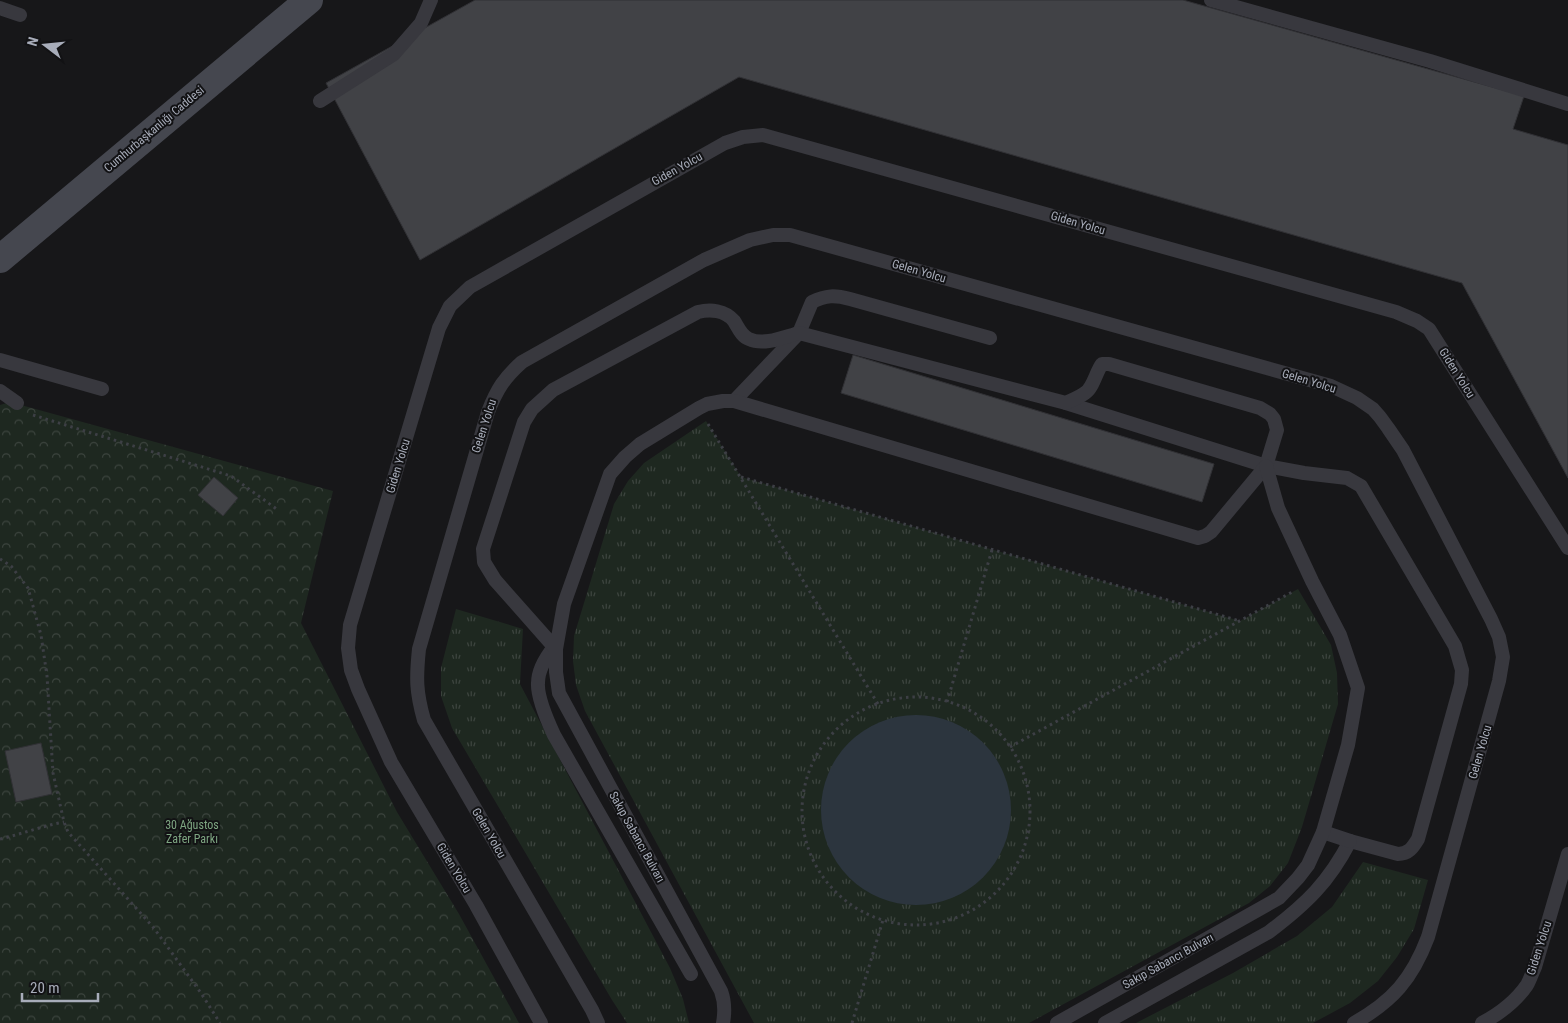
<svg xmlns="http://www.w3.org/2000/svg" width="1568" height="1023" viewBox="0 0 1568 1023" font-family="'Roboto Condensed',sans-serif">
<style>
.grass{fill:url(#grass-tufts)}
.park{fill:url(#park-crowns)}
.water{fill:#2c353e}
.building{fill:#414246;stroke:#313135}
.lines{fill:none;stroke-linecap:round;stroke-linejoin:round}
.path{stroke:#3d3f45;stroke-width:3;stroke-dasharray:2.5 4;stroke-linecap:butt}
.service{stroke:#38383e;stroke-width:14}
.secondary{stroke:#45474f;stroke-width:28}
.labels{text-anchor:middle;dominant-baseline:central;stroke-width:4;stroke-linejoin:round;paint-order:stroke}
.street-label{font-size:12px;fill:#a8adba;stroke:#121214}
.park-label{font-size:12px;fill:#7ea682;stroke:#121214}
</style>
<defs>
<pattern id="grass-tufts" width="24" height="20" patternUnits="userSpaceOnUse" patternTransform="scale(1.25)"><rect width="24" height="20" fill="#1e2820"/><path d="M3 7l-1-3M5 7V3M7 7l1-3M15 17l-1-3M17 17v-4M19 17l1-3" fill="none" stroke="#3c443e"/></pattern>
<pattern id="park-crowns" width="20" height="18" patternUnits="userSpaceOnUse" patternTransform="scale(1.25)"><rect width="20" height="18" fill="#1e2820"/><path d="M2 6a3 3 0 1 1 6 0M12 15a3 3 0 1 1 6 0" fill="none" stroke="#3c443e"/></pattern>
</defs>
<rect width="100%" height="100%" fill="#171719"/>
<g class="grass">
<path d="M 706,421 L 741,477 L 1240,621 L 1298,589 L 1331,645 L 1337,673 L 1338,704 L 1302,827 L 1288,863 L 1270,886 L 1249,903 L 1029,1023 L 754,1023 L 585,711 L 576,685 L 573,661 L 574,636 L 614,504 L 628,481 L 644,463 Z"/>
<path d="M 456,609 L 523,629 L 520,684 L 670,968 L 683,999 L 689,1023 L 627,1023 L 612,1000 L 452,728 L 441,696 L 441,668 Z"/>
<path d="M 1363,862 L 1428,880 L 1414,929 L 1397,957 L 1378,981 L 1350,1003 L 1313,1023 L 1136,1023 L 1233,973 L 1297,936 L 1332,907 Z"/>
</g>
<path class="park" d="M 10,402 L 333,491 L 301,623 L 397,812 L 459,914 L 519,1023 L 0,1023 L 0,405 Z"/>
<circle class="water" cx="916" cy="810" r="95"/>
<g class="building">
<path d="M 475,0 L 1183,0 L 1524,96 L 1513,129 L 1568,145 L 1568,478 L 1462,283 L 739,77 L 420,260 L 326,83 Z"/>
<path d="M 853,355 L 1214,464 L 1202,502 L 841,393 Z"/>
<path d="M 214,477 L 238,498 L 223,516 L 198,495 Z"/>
<path d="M 41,743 L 52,794 L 16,802 L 5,751 Z"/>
</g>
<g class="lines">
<g class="path">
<path d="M 33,415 L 231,476 L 278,510"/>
<path d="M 708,424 L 878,704"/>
<path d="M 741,477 L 1240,621"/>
<path d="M 0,559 L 11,566 L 28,588 L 41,635 L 47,676 L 53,773 L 64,822 L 68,832 L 153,927 L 201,993 L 220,1023"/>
<circle cx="916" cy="811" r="114"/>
<path d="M 947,702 L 992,550"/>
<path d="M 1010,747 L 1294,591"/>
<path d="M 0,839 C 22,834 42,826 64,822"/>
<path d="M 852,1023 L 883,920"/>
</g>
<g class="service">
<path d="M 1211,0 L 1430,61 L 1568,104"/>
<path d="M 0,8 L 20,15"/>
<path d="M 320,101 L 394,54 L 421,23 L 431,0"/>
<path d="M 0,360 L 102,389"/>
<path d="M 0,391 L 17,403"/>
<path d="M 734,401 L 799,333 L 812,302 C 826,295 835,295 850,299 L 990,338"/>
<path d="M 1066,403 L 1266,466 L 1304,473 L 1347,478 L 1361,486 L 1455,646 L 1462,670 L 1461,684 L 1418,839 C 1413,847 1409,854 1398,854 L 1350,841 C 1329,882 1306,904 1269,932 L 1105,1023"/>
<path d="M 554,647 C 546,657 538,669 538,683 C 537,697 548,722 554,735 L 691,974"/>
<path d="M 556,649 L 495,580 L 484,562 L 483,549 L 524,422 L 532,409 L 553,390 L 698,312 C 710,309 725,310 734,321 C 738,327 741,336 749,339 C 764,346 784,337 799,333 L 1066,403 C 1072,400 1080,397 1085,393 C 1093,388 1096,372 1102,364 L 1109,364 L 1260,408 L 1270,414 L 1274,419 L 1277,430 L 1266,466 L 1211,532 L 1205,536 L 1198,538 L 734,401 L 723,401 L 707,404 L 699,408 L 640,444 L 625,457 L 610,474 L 564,604 L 556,649 L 556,672 L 559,693 L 721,991 C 725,1002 725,1012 723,1023"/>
<path d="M 1323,832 L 1350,841"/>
<path d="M 541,1023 L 476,905 L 391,762 L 358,689 L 351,670 L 348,648 L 350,625 L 439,328 L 450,306 L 470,287 L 725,143 L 743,137 L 763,135 L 1396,312 L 1417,321 L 1429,329 L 1568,548"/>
<path d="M 598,1023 L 592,1010 L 424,720 C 416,692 416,678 419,649 L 488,412 C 497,389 504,378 522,362 L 704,260 L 750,240 L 773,235 L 790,235 L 1331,386 L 1357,398 L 1373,409 L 1380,417 L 1388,428 L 1403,450 L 1491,619 L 1499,637 L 1503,657 L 1499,681 L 1428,937 C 1412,979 1393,1001 1354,1023"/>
<path d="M 1057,1023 L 1279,898 L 1298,878 L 1308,865 L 1323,832 L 1348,745 L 1358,688 L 1340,635 L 1312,581 L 1278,508 L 1266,466"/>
<path d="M 1482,1023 C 1499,1014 1516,1001 1527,985 C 1530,980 1532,973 1535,967 L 1568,854"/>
</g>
<path class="secondary" d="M 0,259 L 309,0"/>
</g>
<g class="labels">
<g class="street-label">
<text transform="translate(154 129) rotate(-40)">Cumhurbaşkanlığı Caddesi</text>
<text transform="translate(677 169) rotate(-29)">Giden Yolcu</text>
<text transform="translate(1078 223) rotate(16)">Giden Yolcu</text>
<text transform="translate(919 271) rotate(16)">Gelen Yolcu</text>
<text transform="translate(1457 373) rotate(58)">Giden Yolcu</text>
<text transform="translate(1309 381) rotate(17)">Gelen Yolcu</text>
<text transform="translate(484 426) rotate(-72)">Gelen Yolcu</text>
<text transform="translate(398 466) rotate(-73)">Giden Yolcu</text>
<text transform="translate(1480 752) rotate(-74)">Gelen Yolcu</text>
<text transform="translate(489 833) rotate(60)">Gelen Yolcu</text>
<text transform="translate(637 837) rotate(61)">Sakıp Sabancı Bulvarı</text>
<text transform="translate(454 868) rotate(59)">Giden Yolcu</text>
<text transform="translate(1539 948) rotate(-72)">Giden Yolcu</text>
<text transform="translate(1168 961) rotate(-29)">Sakıp Sabancı Bulvarı</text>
</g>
<g class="park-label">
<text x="192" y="825">30 Ağustos<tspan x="192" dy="14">Zafer Parkı</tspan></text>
</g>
</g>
<g transform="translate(45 45) rotate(286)" stroke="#121214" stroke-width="4" paint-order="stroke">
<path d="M0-4L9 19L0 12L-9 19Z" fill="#a8adba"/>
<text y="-8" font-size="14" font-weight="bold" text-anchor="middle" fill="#a8adba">N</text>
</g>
<path d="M22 993v8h76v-8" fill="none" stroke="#a8adba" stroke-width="2.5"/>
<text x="30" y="993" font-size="15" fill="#a8adba" stroke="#121214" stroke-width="4" paint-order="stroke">20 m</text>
</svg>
